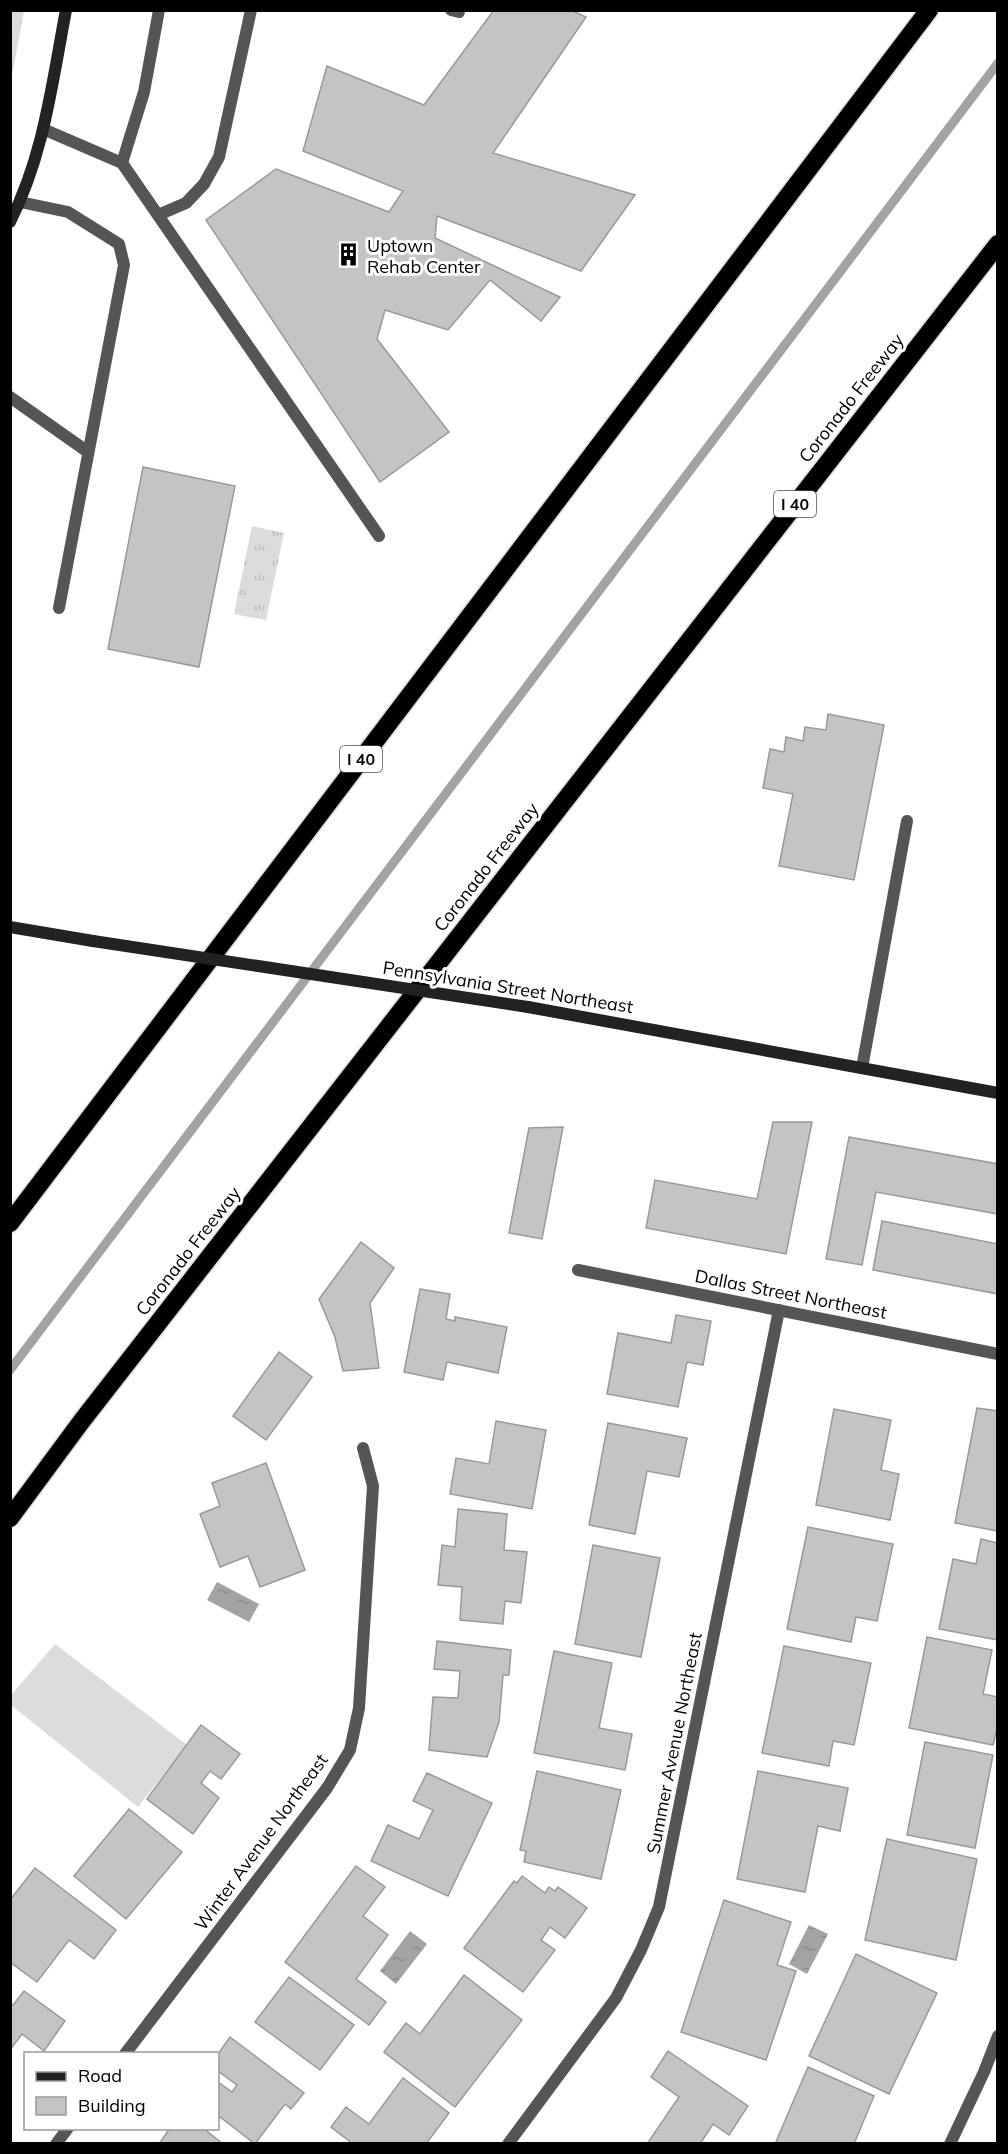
<svg xmlns="http://www.w3.org/2000/svg" width="1008" height="2154" viewBox="0 0 1008 2154" font-family="Mulish,sans-serif">
<style>
.park{fill:url(#park-tufts)}
.pitch{fill:#dcdcdc}
.water{fill:url(#water-ripples)}
.lines{fill:none;stroke-linecap:round;stroke-linejoin:round}
.stream{stroke:#a3a3a3;stroke-width:9}
.building{fill:#c4c4c4;stroke:#999;stroke-width:1.5}
.highway-casing{stroke:#dbdbdb;stroke-width:21}
.lane{stroke:#555;stroke-width:12}
.street{stroke:#555;stroke-width:12}
.secondary{stroke:#222;stroke-width:12}
.highway{stroke:#000;stroke-width:18}
.secondary-bridge{stroke:#222;stroke-width:12}
.labels{text-anchor:middle;dominant-baseline:central;stroke-width:6;stroke-linejoin:round;paint-order:stroke}
.shield{fill:#fff;stroke:#4c4c4c;stroke-width:1.5}
.shield-label{font-size:16px;font-weight:bold;fill:#000}
.poi-label{font-size:18px;fill:#000;stroke:#fff;text-anchor:start}
.street-label{font-size:18px;fill:#000;stroke:#fff}
</style>
<defs>
<pattern id="park-tufts" width="24" height="20" patternUnits="userSpaceOnUse" patternTransform="scale(1.5)"><rect width="24" height="20" fill="#dcdcdc"/><path d="M3 7l-1-3M5 7V3M7 7l1-3M15 17l-1-3M17 17v-4M19 17l1-3" fill="none" stroke="#bbb"/></pattern>
<pattern id="water-ripples" width="26" height="14" patternUnits="userSpaceOnUse" patternTransform="scale(1.5)"><rect width="26" height="14" fill="#a3a3a3"/><path d="M2 4q2-2 4 0t4 0M15 11q2-2 4 0t4 0" fill="none" stroke="#8b8b8b"/></pattern>
</defs>
<rect width="100%" height="100%" fill="#fff"/>
<g class="park">
<path d="M 11,10 L 24,11 L 11,81 L 10,11 Z"/>
<path d="M 252,526 L 284,533 L 266,620 L 234,614 Z"/>
</g>
<path class="pitch" d="M 55,1644 L 187,1745 L 138,1807 L 11,1705 L 11,1695 Z"/>
<g class="water">
<path d="M 217,1582 L 259,1604 L 249,1622 L 207,1600 Z"/>
<path d="M 809,1925 L 828,1934 L 807,1974 L 789,1964 Z"/>
<path d="M 410,1931 L 427,1944 L 396,1984 L 380,1971 Z"/>
</g>
<g class="lines">
<path class="stream" d="M 10,1370 L 998,63"/>
</g>
<g class="building">
<path d="M 494,10 L 571,10 L 586,17 L 493,153 L 635,195 L 581,271 L 437,216 L 435,238 L 560,297 L 541,321 L 490,280 L 448,330 L 385,310 L 377,339 L 449,432 L 380,482 L 206,220 L 276,169 L 389,212 L 403,191 L 303,151 L 327,66 L 424,105 Z"/>
<path d="M 143,467 L 235,486 L 199,667 L 108,649 Z"/>
<path d="M 828,714 L 884,725 L 854,880 L 779,866 L 793,794 L 763,788 L 770,749 L 784,752 L 786,737 L 803,741 L 805,727 L 826,730 Z"/>
<path d="M 773,1122 L 812,1122 L 786,1254 L 646,1228 L 655,1180 L 757,1199 Z"/>
<path d="M 563,1127 L 542,1239 L 509,1233 L 529,1128 Z"/>
<path d="M 849,1137 L 998,1164 L 998,1214 L 876,1192 L 862,1265 L 826,1259 Z"/>
<path d="M 882,1221 L 998,1244 L 998,1294 L 873,1270 Z"/>
<path d="M 361,1242 L 394,1268 L 370,1303 L 379,1368 L 343,1371 L 335,1337 L 319,1299 Z"/>
<path d="M 420,1289 L 450,1294 L 446,1319 L 455,1321 L 455,1317 L 507,1327 L 498,1373 L 447,1362 L 443,1380 L 404,1372 Z"/>
<path d="M 676,1315 L 711,1321 L 703,1365 L 687,1362 L 678,1407 L 607,1394 L 618,1333 L 671,1343 Z"/>
<path d="M 279,1352 L 312,1377 L 266,1440 L 233,1416 Z"/>
<path d="M 977,1408 L 998,1411 L 998,1531 L 955,1523 Z"/>
<path d="M 834,1409 L 891,1420 L 881,1470 L 899,1474 L 890,1520 L 816,1505 Z"/>
<path d="M 496,1421 L 546,1430 L 532,1509 L 450,1494 L 456,1458 L 489,1464 Z"/>
<path d="M 608,1423 L 687,1438 L 679,1477 L 647,1471 L 635,1534 L 589,1525 Z"/>
<path d="M 266,1463 L 305,1570 L 260,1587 L 248,1556 L 220,1567 L 200,1514 L 220,1506 L 212,1483 Z"/>
<path d="M 458,1509 L 507,1514 L 504,1550 L 527,1552 L 521,1603 L 505,1601 L 503,1624 L 460,1620 L 462,1587 L 438,1585 L 442,1545 L 455,1547 Z"/>
<path d="M 808,1527 L 893,1544 L 877,1621 L 856,1617 L 851,1642 L 787,1629 Z"/>
<path d="M 981,1539 L 998,1543 L 998,1640 L 939,1629 L 953,1559 L 976,1564 Z"/>
<path d="M 593,1545 L 660,1558 L 641,1657 L 575,1644 Z"/>
<path d="M 927,1637 L 992,1650 L 983,1694 L 998,1697 L 998,1724 L 993,1745 L 909,1728 Z"/>
<path d="M 437,1641 L 511,1650 L 509,1675 L 503,1675 L 499,1722 L 487,1757 L 429,1750 L 433,1697 L 458,1698 L 460,1671 L 434,1669 Z"/>
<path d="M 784,1646 L 871,1663 L 854,1745 L 833,1741 L 829,1766 L 762,1753 Z"/>
<path d="M 554,1651 L 612,1663 L 599,1728 L 632,1734 L 625,1770 L 534,1753 Z"/>
<path d="M 201,1725 L 240,1754 L 221,1779 L 210,1771 L 201,1783 L 219,1798 L 193,1834 L 147,1799 Z"/>
<path d="M 925,1742 L 993,1755 L 975,1848 L 907,1835 Z"/>
<path d="M 537,1771 L 621,1790 L 601,1879 L 524,1862 L 526,1851 L 520,1850 Z"/>
<path d="M 758,1771 L 848,1788 L 840,1831 L 818,1826 L 805,1892 L 737,1879 Z"/>
<path d="M 427,1773 L 492,1803 L 448,1896 L 371,1861 L 388,1825 L 419,1839 L 433,1810 L 413,1801 Z"/>
<path d="M 129,1809 L 182,1852 L 126,1919 L 74,1876 Z"/>
<path d="M 887,1839 L 977,1859 L 956,1960 L 865,1940 Z"/>
<path d="M 356,1866 L 385,1887 L 363,1916 L 388,1935 L 356,1979 L 386,2002 L 369,2025 L 285,1962 Z"/>
<path d="M 35,1868 L 116,1930 L 94,1959 L 69,1940 L 37,1982 L 10,1962 L 10,1900 Z"/>
<path d="M 522,1876 L 545,1893 L 549,1887 L 555,1891 L 558,1887 L 587,1908 L 565,1938 L 550,1927 L 541,1940 L 555,1950 L 523,1992 L 464,1948 L 514,1881 L 517,1883 Z"/>
<path d="M 724,1900 L 791,1922 L 777,1965 L 796,1971 L 766,2060 L 681,2032 Z"/>
<path d="M 856,1954 L 937,1993 L 889,2094 L 809,2056 Z"/>
<path d="M 464,1975 L 522,2020 L 455,2107 L 384,2052 L 406,2023 L 420,2034 Z"/>
<path d="M 289,1977 L 354,2025 L 320,2070 L 255,2022 Z"/>
<path d="M 24,1991 L 65,2021 L 44,2051 L 22,2034 L 10,2050 L 10,2003 L 13,2005 Z"/>
<path d="M 230,2037 L 304,2093 L 291,2109 L 285,2104 L 255,2144 L 220,2117 L 218,2119 L 218,2082 L 232,2092 L 237,2085 L 218,2071 L 218,2054 Z"/>
<path d="M 668,2051 L 748,2106 L 729,2135 L 713,2124 L 700,2144 L 647,2144 L 679,2097 L 651,2077 Z"/>
<path d="M 808,2067 L 874,2096 L 854,2144 L 775,2144 Z"/>
<path d="M 403,2078 L 449,2113 L 426,2144 L 353,2144 L 331,2127 L 346,2107 L 369,2124 Z"/>
<path d="M 170,2128 L 203,2128 L 223,2144 L 159,2144 Z"/>
</g>
<g class="lines">
<defs>
<g id="highway">
<path d="M 10,1223 L 929,10"/>
<path d="M 10,1518 L 81,1422 L 998,244"/>
</g>
</defs>
<use href="#highway" class="highway-casing"/>
<g class="lane">
<path d="M 451,10 L 459,12"/>
<path d="M 43,129 L 122,163 L 379,536"/>
<path d="M 122,163 L 144,92 L 159,10"/>
<path d="M 20,202 L 68,212 L 119,244 L 124,265 L 59,608"/>
<path d="M 158,215 L 186,203 L 204,184 L 219,157 L 251,10"/>
<path d="M 10,397 L 88,452"/>
<path d="M 862,1068 L 907,821"/>
</g>
<g class="street">
<path d="M 578,1270 L 998,1354"/>
<path d="M 125,2054 L 327,1788 L 350,1750 L 359,1708 L 373,1486 L 363,1448"/>
<path d="M 56,2144 L 68,2128"/>
<path d="M 508,2144 L 616,1998 L 641,1950 L 659,1907 L 779,1310"/>
<path d="M 950,2144 L 984,2072 L 998,2036"/>
</g>
<g class="secondary">
<path d="M 10,222 C 44,155 52,83 66,10"/>
<path d="M 10,927 L 93,941"/>
<path d="M 528,1007 L 998,1093"/>
</g>
<use href="#highway" class="highway"/>
<path class="secondary-bridge" d="M 93,941 L 528,1007"/>
</g>
<defs>
<symbol id="building-bare" viewBox="-9 -9 18 18"><path d="M-4-6H4V6H1V3H-1V6H-4ZM-2.5-4.3h1.7v1.8h-1.7ZM.8-4.3h1.7v1.8H.8ZM-2.5-1h1.7V.8h-1.7ZM.8-1h1.7V.8H.8Z" fill="#000" stroke="#fff" stroke-width="2.5" paint-order="stroke"/></symbol>
</defs>
<g fill-rule="evenodd">
<use href="#building-bare" x="332" y="238" width="33" height="33"/>
</g>
<g class="labels">
<g class="shield">
<rect x="774" y="491" width="42" height="26" rx="4.5"/>
<rect x="340" y="746" width="42" height="26" rx="4.5"/>
</g>
<g class="shield-label">
<text x="795" y="504">I 40</text>
<text x="361" y="759">I 40</text>
</g>
<g class="poi-label">
<text x="367" y="245">Uptown<tspan x="367" dy="21">Rehab Center</tspan></text>
</g>
<g class="street-label">
<text transform="translate(851 398) rotate(-52)">Coronado Freeway</text>
<text transform="translate(486 867) rotate(-52)">Coronado Freeway</text>
<text transform="translate(508 987) rotate(9)">Pennsylvania Street Northeast</text>
<text transform="translate(188 1251) rotate(-52)">Coronado Freeway</text>
<text transform="translate(791 1294) rotate(11)">Dallas Street Northeast</text>
<text transform="translate(674 1743) rotate(-79)">Summer Avenue Northeast</text>
<text transform="translate(261 1842) rotate(-54)">Winter Avenue Northeast</text>
</g>
</g>
<rect width="1008" height="2154" fill="none" stroke="#000000" stroke-width="24"/>
<rect x="24" y="2052" width="195" height="78" fill="#ffffff" stroke="#999999" stroke-width="1.5"/>
<rect x="36" y="2072" width="30" height="9" fill="#222222" stroke="#999999" stroke-width="1.5"/>
<text x="78" y="2082" font-size="18" fill="#000000">Road</text>
<rect x="36" y="2097" width="30" height="18" fill="#c4c4c4" stroke="#999999" stroke-width="1.5"/>
<text x="78" y="2112" font-size="18" fill="#000000">Building</text>
</svg>
